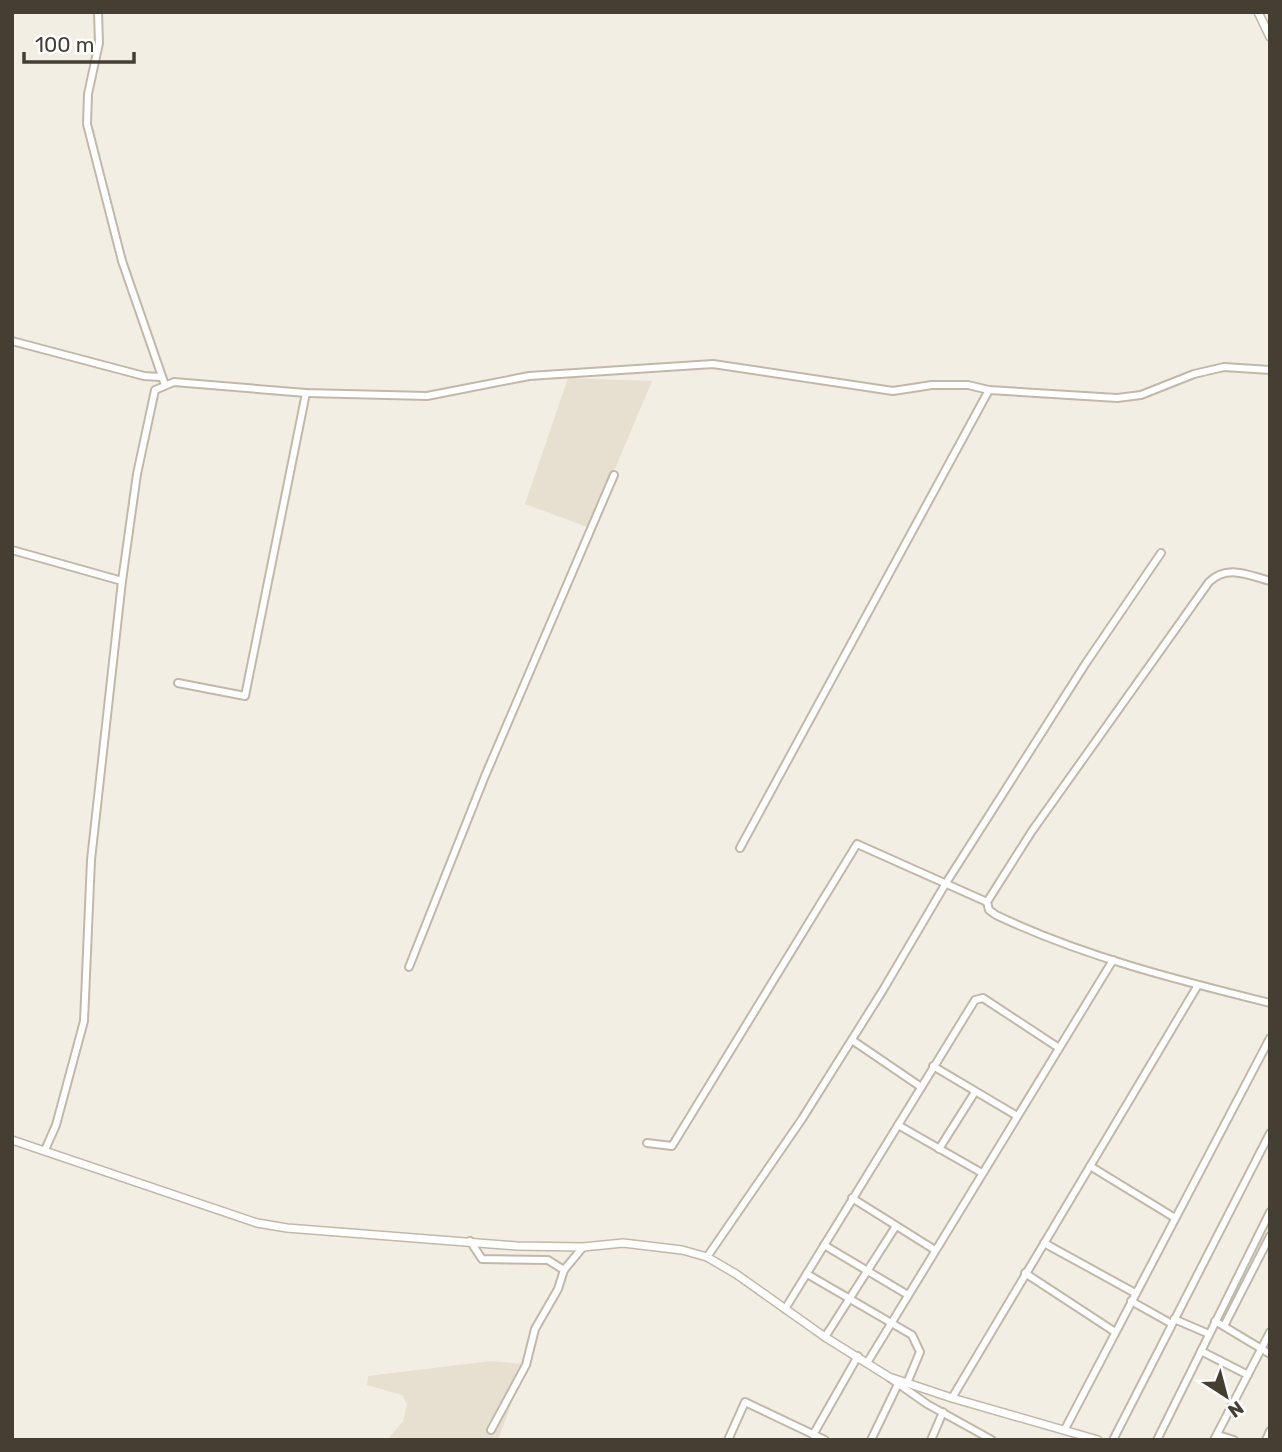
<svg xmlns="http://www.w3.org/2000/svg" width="1282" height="1452" viewBox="0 0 1282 1452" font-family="Rubik,sans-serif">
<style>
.residential{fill:#e7e0d1}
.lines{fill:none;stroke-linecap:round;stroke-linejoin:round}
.minor-casing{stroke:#c2b8a9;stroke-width:10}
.tertiary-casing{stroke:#c2b8a9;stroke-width:10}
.minor{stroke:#fff;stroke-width:6}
.tertiary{stroke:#fff;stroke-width:7}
</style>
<rect width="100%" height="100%" fill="#f3eee4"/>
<g class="residential">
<path d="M 568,378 L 652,381 L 590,528 L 525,504 Z"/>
<path d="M 491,1361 L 526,1364 L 498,1440 L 387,1440 L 403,1421 L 407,1404 L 402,1395 L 367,1385 L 368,1376 Z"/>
</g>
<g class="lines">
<defs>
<g id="minor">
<path d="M 98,12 L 99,43 L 88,94 L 87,124 L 122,261 L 165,385"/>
<path d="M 12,341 L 144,376 L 161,377"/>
<path d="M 12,550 L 122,581"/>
<path d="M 1270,581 C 1248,575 1227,564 1209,582 L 1032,831 L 987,902 L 989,910 L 996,915 C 1082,956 1177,980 1270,1003"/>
<path d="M 178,683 L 245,696 L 306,393"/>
<path d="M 740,848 L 989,390"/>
<path d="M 409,967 L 485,776 L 614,475"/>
<path d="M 852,1040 L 921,1087"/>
<path d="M 933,1066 L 1017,1116"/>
<path d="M 898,1125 L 982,1173"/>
<path d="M 647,1143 L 672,1146 L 857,844 L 987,902"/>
<path d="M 939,1149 L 975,1092"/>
<path d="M 45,1150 L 56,1125 L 84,1021 L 91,860 L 122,581 L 137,474 L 155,390 L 174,382 L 306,393 L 427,396 L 529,376 L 713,364 L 893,391 L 932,385 L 968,385 L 989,390 L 1117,398 L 1141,395 L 1194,374 L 1224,367 L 1270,370"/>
<path d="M 1090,1166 L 1175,1218"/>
<path d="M 852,1198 L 935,1250"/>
<path d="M 470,1241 L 482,1259 L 548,1260 L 564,1270 L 558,1289 L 535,1329 L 526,1365 L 491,1430"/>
<path d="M 1044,1243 L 1135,1293"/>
<path d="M 824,1245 L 908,1295"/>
<path d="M 707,1257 L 802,1119 L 883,990 L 946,883 L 1086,663 L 1161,553"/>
<path d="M 564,1270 L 583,1247"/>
<path d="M 1025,1273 L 1115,1332"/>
<path d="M 807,1274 L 912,1335 L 920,1352 L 907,1383"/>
<path d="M 1131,1301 L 1172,1324"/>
<path d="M 785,1309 L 975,1000 L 983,998 L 1059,1048"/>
<path d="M 1174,1319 L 1209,1334"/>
<path d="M 1215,1321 L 1270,1354"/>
<path d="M 1224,1326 L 1270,1236"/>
<path d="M 825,1337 L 896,1226"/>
<path d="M 1201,1351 L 1248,1375"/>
<path d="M 867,1363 L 1113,960"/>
<path d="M 890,1378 L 927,1404 L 992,1440"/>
<path d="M 952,1398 L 1198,985"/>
<path d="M 1065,1429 L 1270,1038"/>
<path d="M 813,1435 L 858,1356"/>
<path d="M 1218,1435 L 1234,1440"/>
<path d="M 728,1440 L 745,1402 L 825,1440"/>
<path d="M 871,1440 L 899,1382"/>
<path d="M 931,1440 L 943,1412"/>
<path d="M 1113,1440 L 1270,1133"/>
<path d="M 1157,1440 L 1270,1212"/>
<path d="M 1214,1440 L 1270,1332"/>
<path d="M 1266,1440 L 1270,1431"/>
</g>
<g id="tertiary">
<path d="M 1258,12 L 1270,37"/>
<path d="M 12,1140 L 257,1223 L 287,1228 L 517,1246 L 583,1247 L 623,1243 L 682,1250 L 707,1257 L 736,1274 L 825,1337 L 889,1377 L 952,1398 L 1098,1440"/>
</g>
</defs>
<use href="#minor" class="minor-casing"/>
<use href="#tertiary" class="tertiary-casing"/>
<use href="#minor" class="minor"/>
<use href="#tertiary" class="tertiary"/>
</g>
<rect width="1282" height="1452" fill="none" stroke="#453e33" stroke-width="28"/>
<g transform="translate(1226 1396) rotate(144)" stroke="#ffffff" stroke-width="5" paint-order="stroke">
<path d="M0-5L12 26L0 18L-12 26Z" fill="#453e33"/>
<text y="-10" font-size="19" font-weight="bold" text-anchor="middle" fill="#453e33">N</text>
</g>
<path d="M24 52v10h110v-10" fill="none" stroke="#453e33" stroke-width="3.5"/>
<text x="35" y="52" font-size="21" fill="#453e33" stroke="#ffffff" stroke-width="5" paint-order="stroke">100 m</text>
</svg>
